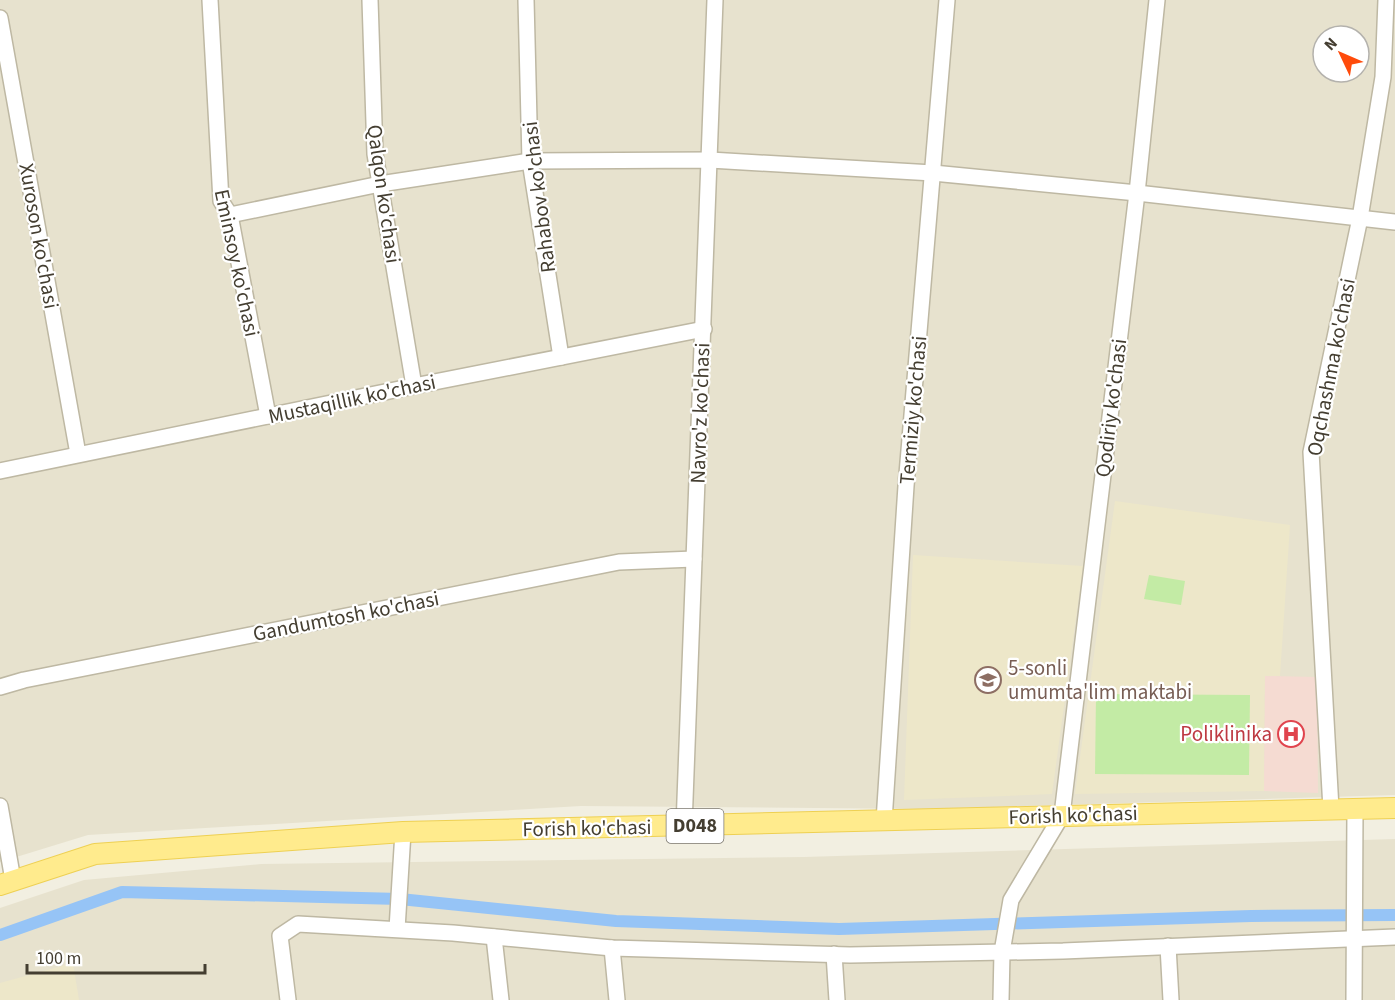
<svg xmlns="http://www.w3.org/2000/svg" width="1395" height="1000" viewBox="0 0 1395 1000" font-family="'Source Sans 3',sans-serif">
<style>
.residential{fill:#e7e2ce;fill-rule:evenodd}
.education{fill:#ede7c9}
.medical{fill:#f5dbd2}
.green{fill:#c3eba5}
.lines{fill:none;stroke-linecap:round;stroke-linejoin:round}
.canal{stroke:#96c4f6;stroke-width:12}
.minor-casing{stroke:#beb8a3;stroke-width:18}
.major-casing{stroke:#eed053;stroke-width:22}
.minor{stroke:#fff;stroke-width:15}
.major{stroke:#ffeb8d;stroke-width:20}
.labels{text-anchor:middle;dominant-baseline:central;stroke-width:4.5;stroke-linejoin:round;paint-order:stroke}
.shield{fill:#fff;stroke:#7c786f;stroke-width:1.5}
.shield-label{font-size:20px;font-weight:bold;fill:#443e31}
.street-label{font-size:21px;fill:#443e31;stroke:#fff}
.education-label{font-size:21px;fill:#785e54;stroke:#fff;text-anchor:start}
.health-label{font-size:21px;fill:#be3a42;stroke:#fff;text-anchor:end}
</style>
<rect width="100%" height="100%" fill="#f2efe1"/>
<g class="residential">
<path d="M 0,0 L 1395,0 L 1395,795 L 926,809 L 581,806 L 88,835 L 0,862 ZM 1323,36 L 1359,36 L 1359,72 L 1323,72 Z"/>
<path d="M 1395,839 L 1395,1000 L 0,1000 L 0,908 L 84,880 L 261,864 L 804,857 Z"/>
</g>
<g class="education">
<path d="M 1115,501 L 1290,525 L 1280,676 L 1265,676 L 1264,791 L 1075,794 Z"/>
<path d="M 913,555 L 1083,566 L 1052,794 L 904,800 Z"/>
<path d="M 73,963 L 79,1000 L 0,1000 L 0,983 Z"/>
</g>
<path class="medical" d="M 1265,676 L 1317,677 L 1318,793 L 1264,791 Z"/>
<g class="green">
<path d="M 1149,575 L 1185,581 L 1181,605 L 1144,599 Z"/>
<path d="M 1096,694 L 1250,695 L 1249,775 L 1095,774 Z"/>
</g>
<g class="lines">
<path class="canal" d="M 0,935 L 122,892 L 400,899 L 616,921 L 839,929 L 1251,916 L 1395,915"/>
<defs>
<g id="minor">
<path d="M 210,0 L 221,201 L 230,215 L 268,416"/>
<path d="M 370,0 L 375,154 L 414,386"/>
<path d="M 526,0 L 530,161 L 561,357"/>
<path d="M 0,18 L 78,454"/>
<path d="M 230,215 L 380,184 L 530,161 L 710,160 L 933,173 L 1137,193 L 1395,222"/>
<path d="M 0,471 L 414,386 L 704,329"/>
<path d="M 0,687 L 24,680 L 619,562 L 694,559"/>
<path d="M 0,806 L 13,880"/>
<path d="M 1331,809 L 1311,452 L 1360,218 L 1383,77 L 1386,0"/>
<path d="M 884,821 L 906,486 L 947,0"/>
<path d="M 684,826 L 715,0"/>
<path d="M 397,929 L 403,832"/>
<path d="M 494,937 L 501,1000"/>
<path d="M 1168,946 L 1171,1000"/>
<path d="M 612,948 L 617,1000"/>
<path d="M 834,954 L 837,1000"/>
<path d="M 288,1000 L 280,936 L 298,924 L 453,933 L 612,948 L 850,955 L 1063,951 L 1395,937"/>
<path d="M 1001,1000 L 1002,952 L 1011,900 L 1062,815 L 1137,193 L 1157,0"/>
<path d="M 1354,1000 L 1355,809"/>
</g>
<path id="major" d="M 0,885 L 95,854 L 403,832 L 1395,808"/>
</defs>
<use href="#minor" class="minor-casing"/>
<use href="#major" class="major-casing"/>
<use href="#minor" class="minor"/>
<use href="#major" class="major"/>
</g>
<defs>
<symbol id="school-ring" viewBox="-11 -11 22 22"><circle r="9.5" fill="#fff" stroke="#8d6e63" stroke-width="1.5"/><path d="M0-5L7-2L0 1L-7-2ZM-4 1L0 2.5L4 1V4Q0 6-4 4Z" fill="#8d6e63"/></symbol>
<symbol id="hospital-ring" viewBox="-11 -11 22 22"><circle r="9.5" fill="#fff" stroke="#e0444e" stroke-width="1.5"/><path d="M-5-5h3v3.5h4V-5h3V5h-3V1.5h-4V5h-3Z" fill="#e0444e"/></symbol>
</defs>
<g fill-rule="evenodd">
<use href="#school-ring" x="973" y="665" width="30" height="30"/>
<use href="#hospital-ring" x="1276" y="719" width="30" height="30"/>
</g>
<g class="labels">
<rect class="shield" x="666.5" y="809" width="57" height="34" rx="4.5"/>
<g class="shield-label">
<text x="695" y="826">D048</text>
</g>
<g class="street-label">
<text transform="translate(384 194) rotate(82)">Qalqon ko'chasi</text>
<text transform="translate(539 197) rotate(-97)">Rahabov ko'chasi</text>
<text transform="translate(39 236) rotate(80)">Xuroson ko'chasi</text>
<text transform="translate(237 263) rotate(78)">Eminsoy ko'chasi</text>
<text transform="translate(1331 367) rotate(-79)">Oqchashma ko'chasi</text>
<text transform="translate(352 399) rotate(-12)">Mustaqillik ko'chasi</text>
<text transform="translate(1111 408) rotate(-83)">Qodiriy ko'chasi</text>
<text transform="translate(913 410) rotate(-85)">Termiziy ko'chasi</text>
<text transform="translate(700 413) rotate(-88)">Navro'z ko'chasi</text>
<text transform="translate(346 616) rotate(-11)">Gandumtosh ko'chasi</text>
<text transform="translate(1073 815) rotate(-2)">Forish ko'chasi</text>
<text transform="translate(587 828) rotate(-1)">Forish ko'chasi</text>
</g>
<g class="education-label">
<text x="1008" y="668">5-sonli<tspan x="1008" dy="24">umumta'lim maktabi</tspan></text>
</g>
<g class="health-label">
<text x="1272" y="734">Poliklinika</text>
</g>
</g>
<g transform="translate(1341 54) rotate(314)"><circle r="28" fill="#ffffff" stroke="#b4b2ad" stroke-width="1.5"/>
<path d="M0-4.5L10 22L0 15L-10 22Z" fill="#ff4b0b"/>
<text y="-9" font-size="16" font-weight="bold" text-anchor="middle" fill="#443e31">N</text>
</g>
<path d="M27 964v9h178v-9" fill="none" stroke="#443e31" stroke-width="3"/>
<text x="36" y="964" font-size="18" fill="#443e31" stroke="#ffffff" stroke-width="4.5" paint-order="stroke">100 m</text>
</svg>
